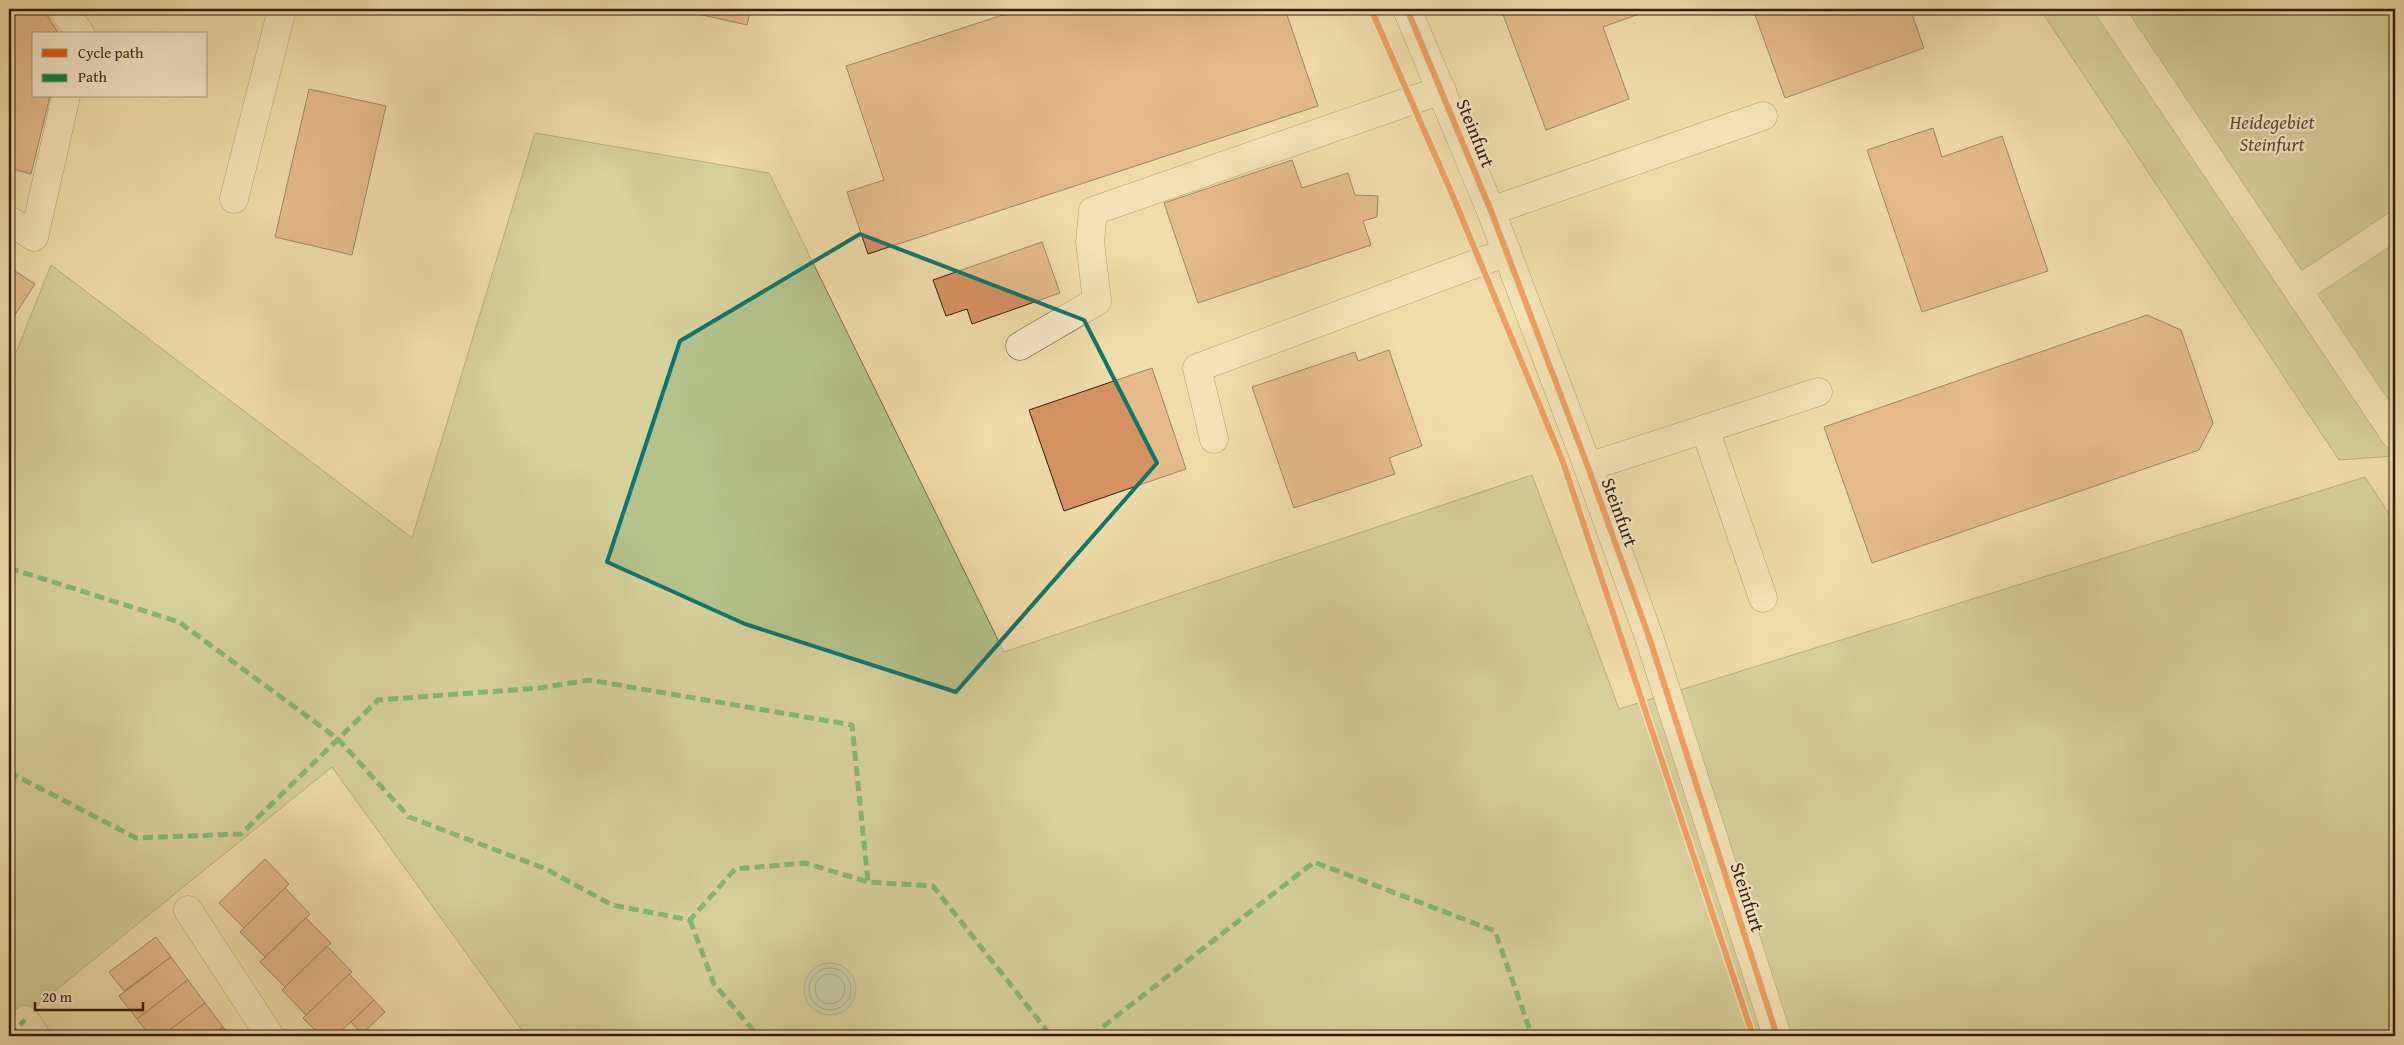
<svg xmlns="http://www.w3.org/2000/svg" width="2404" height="1045" viewBox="0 0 2404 1045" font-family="'Gentium Book Plus',serif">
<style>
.green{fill:#b5c28c;stroke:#756f4d}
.water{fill:#9bbca6;stroke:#727c69}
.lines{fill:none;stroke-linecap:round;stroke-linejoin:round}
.shore{stroke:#686c5a;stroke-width:1}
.building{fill:#d79262;stroke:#351c0e}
.minor-casing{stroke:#644c35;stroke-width:29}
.minor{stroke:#f5e8c8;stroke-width:28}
.quiet{stroke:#00873e;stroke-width:5;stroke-dasharray:10 5;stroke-linecap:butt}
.cycleway-casing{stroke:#f5e8c8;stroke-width:9}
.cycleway{stroke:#e8590c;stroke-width:6}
.marked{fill:none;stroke:#0f766e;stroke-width:4;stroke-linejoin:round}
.labels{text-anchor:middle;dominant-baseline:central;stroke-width:4.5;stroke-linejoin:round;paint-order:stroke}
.park-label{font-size:19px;font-style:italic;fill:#5b4e34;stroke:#f5e8c8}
.street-label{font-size:19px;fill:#351c0e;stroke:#f5e8c8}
</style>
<rect width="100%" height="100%" fill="#f0dcaa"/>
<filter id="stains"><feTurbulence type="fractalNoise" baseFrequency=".004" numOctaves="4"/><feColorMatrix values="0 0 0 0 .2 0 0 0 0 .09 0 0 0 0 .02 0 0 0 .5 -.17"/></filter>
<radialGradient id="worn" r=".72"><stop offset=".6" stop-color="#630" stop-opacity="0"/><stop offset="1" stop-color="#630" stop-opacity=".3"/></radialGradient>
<g class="green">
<path d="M 2040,9 L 2395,9 L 2395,456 L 2339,460 Z"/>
<path d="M 535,133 L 769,173 L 1004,652 L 1532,475 L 1619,709 L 2365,477 L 2395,523 L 2395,1036 L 526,1036 L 332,767 L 9,1028 L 9,370 L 51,265 L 412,538 Z"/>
</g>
<circle class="water" cx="830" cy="989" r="26"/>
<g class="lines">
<g class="shore">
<circle cx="830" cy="989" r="21"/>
<circle cx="830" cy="989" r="15"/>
</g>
</g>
<g class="building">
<path d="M 9,9 L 43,9 L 59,34 L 34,34 L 34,96 L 50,96 L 31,174 L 9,168 Z"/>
<path d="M 676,9 L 751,9 L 747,25 Z"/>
<path d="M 1021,9 L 1285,9 L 1318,106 L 868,254 L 847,192 L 884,180 L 846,66 Z"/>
<path d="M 1501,9 L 1653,9 L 1603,27 L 1629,99 L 1546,130 Z"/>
<path d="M 1753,9 L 1910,9 L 1924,48 L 1785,98 Z"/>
<path d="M 309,89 L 386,106 L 352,255 L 275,237 Z"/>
<path d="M 1933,128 L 1942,157 L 2002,136 L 2048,271 L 1922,312 L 1867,150 Z"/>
<path d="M 1292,160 L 1302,188 L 1348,173 L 1355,195 L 1378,196 L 1377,217 L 1363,221 L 1371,245 L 1198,303 L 1164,203 Z"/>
<path d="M 1042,242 L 1060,293 L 972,324 L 967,309 L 946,316 L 933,280 Z"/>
<path d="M 9,267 L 35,284 L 9,324 Z"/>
<path d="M 2147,315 L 2181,330 L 2213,423 L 2199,450 L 1872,563 L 1824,427 Z"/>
<path d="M 1389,350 L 1422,446 L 1389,458 L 1395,474 L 1294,508 L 1252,387 L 1355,352 L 1358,361 Z"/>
<path d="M 1152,368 L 1186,469 L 1064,511 L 1029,410 Z"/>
<path d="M 265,859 L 289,884 L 244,928 L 219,903 Z"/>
<path d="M 285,888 L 310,914 L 265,957 L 240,932 Z"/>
<path d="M 306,918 L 331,943 L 285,987 L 260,962 Z"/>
<path d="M 156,937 L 171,957 L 124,991 L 109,972 Z"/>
<path d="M 327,946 L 352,972 L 306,1015 L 282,990 Z"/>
<path d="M 171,957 L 188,980 L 137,1019 L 119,996 Z"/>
<path d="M 349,974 L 374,1000 L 336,1036 L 321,1036 L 303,1018 Z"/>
<path d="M 188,980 L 205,1003 L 162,1036 L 150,1036 L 137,1019 Z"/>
<path d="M 374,1000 L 385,1012 L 362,1034 L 351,1022 Z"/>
<path d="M 205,1003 L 223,1027 L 211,1036 L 162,1036 Z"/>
<path d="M 223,1027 L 230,1036 L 211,1036 Z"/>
</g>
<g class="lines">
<defs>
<g id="minor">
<path d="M 62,9 L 81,34"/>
<path d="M 1407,9 L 1491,211 L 1588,467 L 1649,637 L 1777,1036"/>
<path d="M 2109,9 L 2395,435"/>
<path d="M 234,199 L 282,9"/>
<path d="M 1491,211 L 1763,116"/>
<path d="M 9,220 L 34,237 L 66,96"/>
<path d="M 2298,290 L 2395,226"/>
<path d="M 1020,346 L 1097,301 L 1090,242 L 1093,211 L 1442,90"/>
<path d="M 1705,429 L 1763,598"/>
<path d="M 1214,439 L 1197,368 L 1507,252"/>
<path d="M 1588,467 L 1818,392"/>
<path d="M 188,910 L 270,1036"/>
<path d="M 25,1020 L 36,1036"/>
</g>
</defs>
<use href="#minor" class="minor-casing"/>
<use href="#minor" class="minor"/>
<g class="quiet">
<path d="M 9,568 L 179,622 L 338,739 L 409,817 L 546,869 L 612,905 L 690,920 L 735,869 L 805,863 L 868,882 L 933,886 L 1051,1036"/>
<path d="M 9,772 L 136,838 L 241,834 L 378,700 L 540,688 L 589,680 L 852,725 L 868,882"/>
<path d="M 690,920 L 714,984 L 758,1036"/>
<path d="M 9,1035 L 25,1020"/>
<path d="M 1091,1036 L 1314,862 L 1495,931 L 1532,1036"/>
</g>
<defs>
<g id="cycleway">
<path d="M 1371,9 L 1452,194 L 1563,462 L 1753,1036"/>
<path d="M 1407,9 L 1491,211 L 1588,467 L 1649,637 L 1777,1036"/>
</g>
</defs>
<use href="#cycleway" class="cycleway-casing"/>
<use href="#cycleway" class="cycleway"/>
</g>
<path d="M0 0H2404V1045H0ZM 860,234 L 1084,320 L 1157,463 L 956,692 L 745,624 L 607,562 L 680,341 Z" fill="#f0dcaa" fill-opacity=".55" fill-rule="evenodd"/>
<path class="marked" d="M 860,234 L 1084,320 L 1157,463 L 956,692 L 745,624 L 607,562 L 680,341 Z"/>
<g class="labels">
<g class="park-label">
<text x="2272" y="122">Heidegebiet<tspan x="2272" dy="22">Steinfurt</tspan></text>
</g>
<g class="street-label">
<text transform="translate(1476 133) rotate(68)">Steinfurt</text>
<text transform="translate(1620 512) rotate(70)">Steinfurt</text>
<text transform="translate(1748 897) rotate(72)">Steinfurt</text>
</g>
</g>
<rect width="2404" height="1045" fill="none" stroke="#f0dcaa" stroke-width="30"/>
<rect x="10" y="10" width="2384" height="1025" fill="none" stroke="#351c0e" stroke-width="2.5"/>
<rect x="15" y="15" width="2374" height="1015" fill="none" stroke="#351c0e"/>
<rect x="32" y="32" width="175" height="65" fill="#f5e8c8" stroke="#a8967e"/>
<rect x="42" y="49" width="25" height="8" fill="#e8590c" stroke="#a8967e"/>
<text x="78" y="58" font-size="15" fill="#351c0e">Cycle path</text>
<rect x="42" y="74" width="25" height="8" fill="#00873e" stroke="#a8967e"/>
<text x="78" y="82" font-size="15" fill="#351c0e">Path</text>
<path d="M35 1002v8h108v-8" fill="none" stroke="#351c0e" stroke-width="2.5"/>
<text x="42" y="1002" font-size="15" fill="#351c0e" stroke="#f5e8c8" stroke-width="4" paint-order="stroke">20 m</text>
<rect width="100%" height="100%" filter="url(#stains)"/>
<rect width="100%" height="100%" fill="url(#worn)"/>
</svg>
